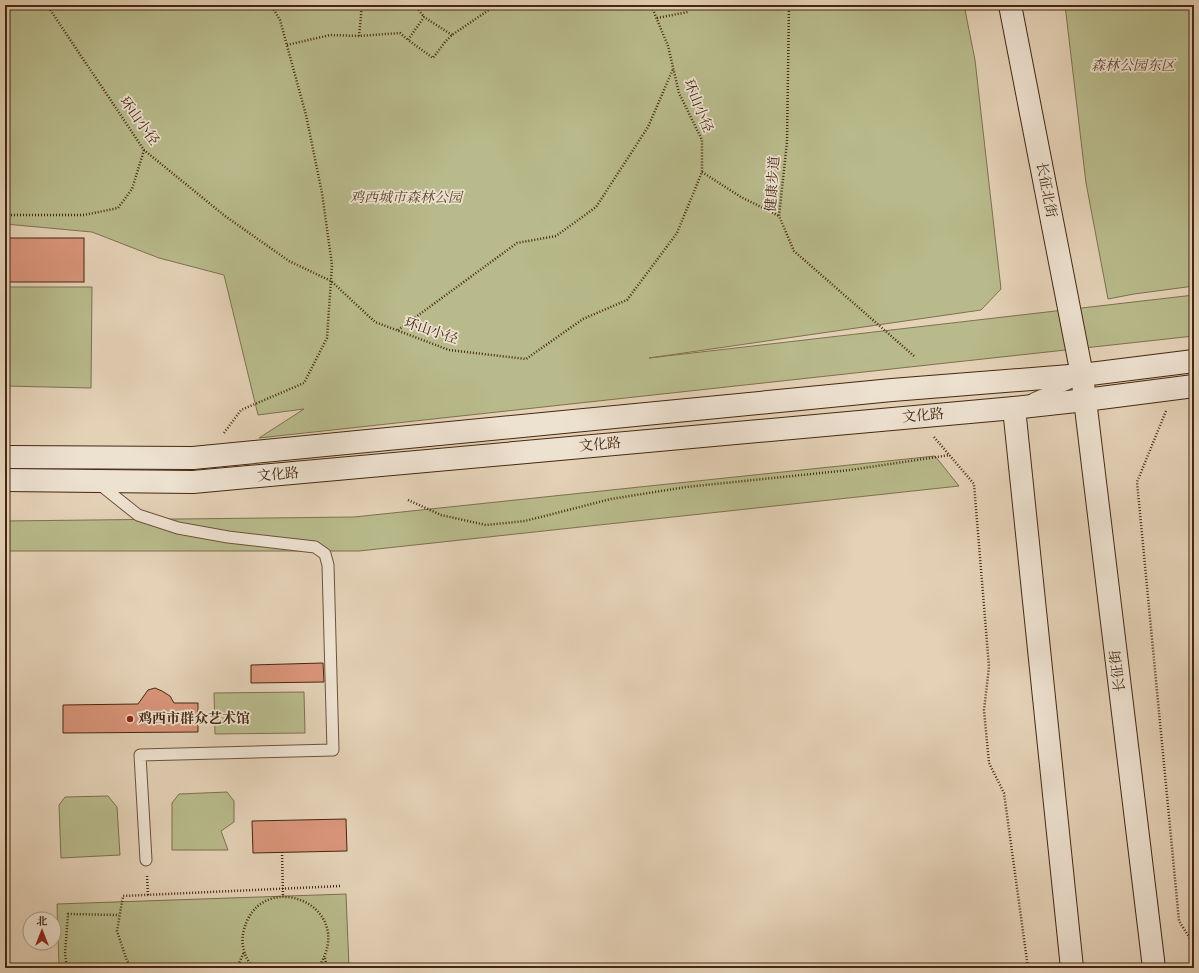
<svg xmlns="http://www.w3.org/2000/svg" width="1199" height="973" viewBox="0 0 1199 973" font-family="'Old Standard TT','Noto Serif SC',serif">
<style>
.green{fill:#b8ba8b;stroke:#7e714e}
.building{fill:#d99479;stroke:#452810}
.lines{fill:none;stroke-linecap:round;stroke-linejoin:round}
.lane-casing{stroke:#6d523a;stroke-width:13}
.secondary-casing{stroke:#452810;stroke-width:24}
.path{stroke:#452810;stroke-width:2.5;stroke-dasharray:1 2;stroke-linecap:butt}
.lane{stroke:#ede1d0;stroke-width:11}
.secondary{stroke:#ede1d0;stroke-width:22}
.poi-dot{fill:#8f2418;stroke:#ede1d0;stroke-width:1.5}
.labels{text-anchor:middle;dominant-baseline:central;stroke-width:3.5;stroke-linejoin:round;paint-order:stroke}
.park-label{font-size:14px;font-style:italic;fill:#5c4529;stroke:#ede1d0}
.street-label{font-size:14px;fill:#452810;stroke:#ede1d0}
.poi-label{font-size:14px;font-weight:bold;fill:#452810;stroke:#ede1d0;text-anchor:start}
</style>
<rect width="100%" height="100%" fill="#e4d1b6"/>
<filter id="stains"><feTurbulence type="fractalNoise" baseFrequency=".005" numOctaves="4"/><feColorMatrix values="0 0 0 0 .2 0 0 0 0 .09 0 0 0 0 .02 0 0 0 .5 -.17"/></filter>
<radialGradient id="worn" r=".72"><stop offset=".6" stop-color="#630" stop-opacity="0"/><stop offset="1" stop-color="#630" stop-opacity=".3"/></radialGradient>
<g class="green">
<path d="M 5,5 L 964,5 L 975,60 L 1001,289 L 981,310 L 649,358 L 1194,295 L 1194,336 L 259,438 L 304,409 L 258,415 L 224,275 L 159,258 L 92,232 L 5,224 Z"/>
<path d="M 1065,5 L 1194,5 L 1194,286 L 1134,294 L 1108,299 L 1086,183 Z"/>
<path d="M 5,287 L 92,287 L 91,388 L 5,386 Z"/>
<path d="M 935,456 L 959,486 L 359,551 L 5,551 L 5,521 L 354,517 Z"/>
<path d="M 304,692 L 305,733 L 215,734 L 214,693 Z"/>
<path d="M 227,792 L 234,801 L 234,822 L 221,831 L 228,850 L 172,850 L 172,803 L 179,794 Z"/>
<path d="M 108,796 L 117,807 L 120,855 L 61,858 L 59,805 L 65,797 Z"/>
<path d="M 346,894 L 349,968 L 59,968 L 57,904 Z"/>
</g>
<g class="building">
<rect x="5" y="238" width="79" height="44"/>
<path d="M 323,663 L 324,682 L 251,683 L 251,665 Z"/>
<path d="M 155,688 L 162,691 L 170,696 L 174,703 L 198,703 L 198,732 L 63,733 L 63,705 L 138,704 L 148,690 Z"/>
<path d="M 346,819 L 347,851 L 253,853 L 252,821 Z"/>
</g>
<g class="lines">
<defs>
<g id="lane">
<path d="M 1033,399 L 1072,382"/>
<path d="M 98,483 L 138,515 L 178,528 L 228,537 L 315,547 L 325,554 L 328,565 L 333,750 L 140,755 L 146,860"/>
</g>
<g id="secondary">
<path d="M 1010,5 L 1082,375 L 1154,968"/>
<path d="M 1014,408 L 1072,968"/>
<path d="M 5,457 L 193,458 L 892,390 L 1082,375 L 1194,361"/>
<path d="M 5,480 L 193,482 L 1014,408 L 1085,400 L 1194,386"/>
</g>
</defs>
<use href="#lane" class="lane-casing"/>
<use href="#secondary" class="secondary-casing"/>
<g class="path">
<path d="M 47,5 L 144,150 L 225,216 L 289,261 L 331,281 L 375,322 L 449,350 L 526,359 L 583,319 L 627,300 L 677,233 L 702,172 L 702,140 L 679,93 L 668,46 L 651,5"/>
<path d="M 415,5 L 424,17"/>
<path d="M 789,5 L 787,142 L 779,216 L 794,251 L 914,356"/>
<path d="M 657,18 L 688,12"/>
<path d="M 452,35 L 424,17 L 408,40 L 433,58 L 445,42 L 452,35 L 496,5"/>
<path d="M 359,36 L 362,5"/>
<path d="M 287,45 L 330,35 L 359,36 L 400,33 L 408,40"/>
<path d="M 702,172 L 741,197 L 779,216"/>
<path d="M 5,215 L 84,215 L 118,208 L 132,189 L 144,150"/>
<path d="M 398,330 L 517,243 L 556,236 L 596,207 L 648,127 L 673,69"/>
<path d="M 1166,411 L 1137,482 L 1179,921 L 1194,945"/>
<path d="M 224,433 L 241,410 L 304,383 L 327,338 L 332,265 L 322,193 L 306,115 L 280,20 L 271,5"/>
<path d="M 934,437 L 974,484 L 989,667 L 984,710 L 989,763 L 1004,793 L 1028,968"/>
<path d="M 408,500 L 441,515 L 486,525 L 525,521 L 611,499 L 686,487 L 850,470 L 950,455"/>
<path d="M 282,852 L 283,897"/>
<path d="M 147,876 L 148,895"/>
<path d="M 325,958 L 327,968"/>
<path d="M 67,968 L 65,954 L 68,914 L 119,915"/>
<path d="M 135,968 L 127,961 L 117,931 L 123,896 L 341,886"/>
<path d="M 237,968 L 244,952"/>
<path d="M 254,968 C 245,960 241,945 243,934 C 256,864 361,903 318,968"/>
</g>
<use href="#lane" class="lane"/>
<use href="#secondary" class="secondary"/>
</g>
<circle class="poi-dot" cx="130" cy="719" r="4"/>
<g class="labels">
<g class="park-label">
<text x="1133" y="66">森林公园东区</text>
<text x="406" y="198">鸡西城市森林公园</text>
</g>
<g class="street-label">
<text transform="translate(698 106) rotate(68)">环山小径</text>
<text transform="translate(139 121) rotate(54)">环山小径</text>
<text transform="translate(773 184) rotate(-86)">健康步道</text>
<text transform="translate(1046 190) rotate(79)">长征北街</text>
<text transform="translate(431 331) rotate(18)">环山小径</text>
<text transform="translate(923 416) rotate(-5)">文化路</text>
<text transform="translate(600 445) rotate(-5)">文化路</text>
<text transform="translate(278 475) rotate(-5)">文化路</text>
<text transform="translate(1118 671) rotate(-97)">长征街</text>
</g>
<g class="poi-label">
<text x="138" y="719">鸡西市群众艺术馆</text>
</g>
</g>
<rect width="1199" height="973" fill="none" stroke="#e4d1b6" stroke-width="20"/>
<rect x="6" y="6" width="1187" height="961" fill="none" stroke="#452810" stroke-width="2"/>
<rect x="10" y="10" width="1179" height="953" fill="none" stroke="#452810"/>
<g transform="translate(42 931)"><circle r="19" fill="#ede1d0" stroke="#aa9783"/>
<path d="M0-3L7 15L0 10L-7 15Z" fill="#8f2418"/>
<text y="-6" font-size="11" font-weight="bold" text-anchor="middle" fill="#452810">北</text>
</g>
<rect width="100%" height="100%" filter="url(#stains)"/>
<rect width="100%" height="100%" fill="url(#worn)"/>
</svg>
